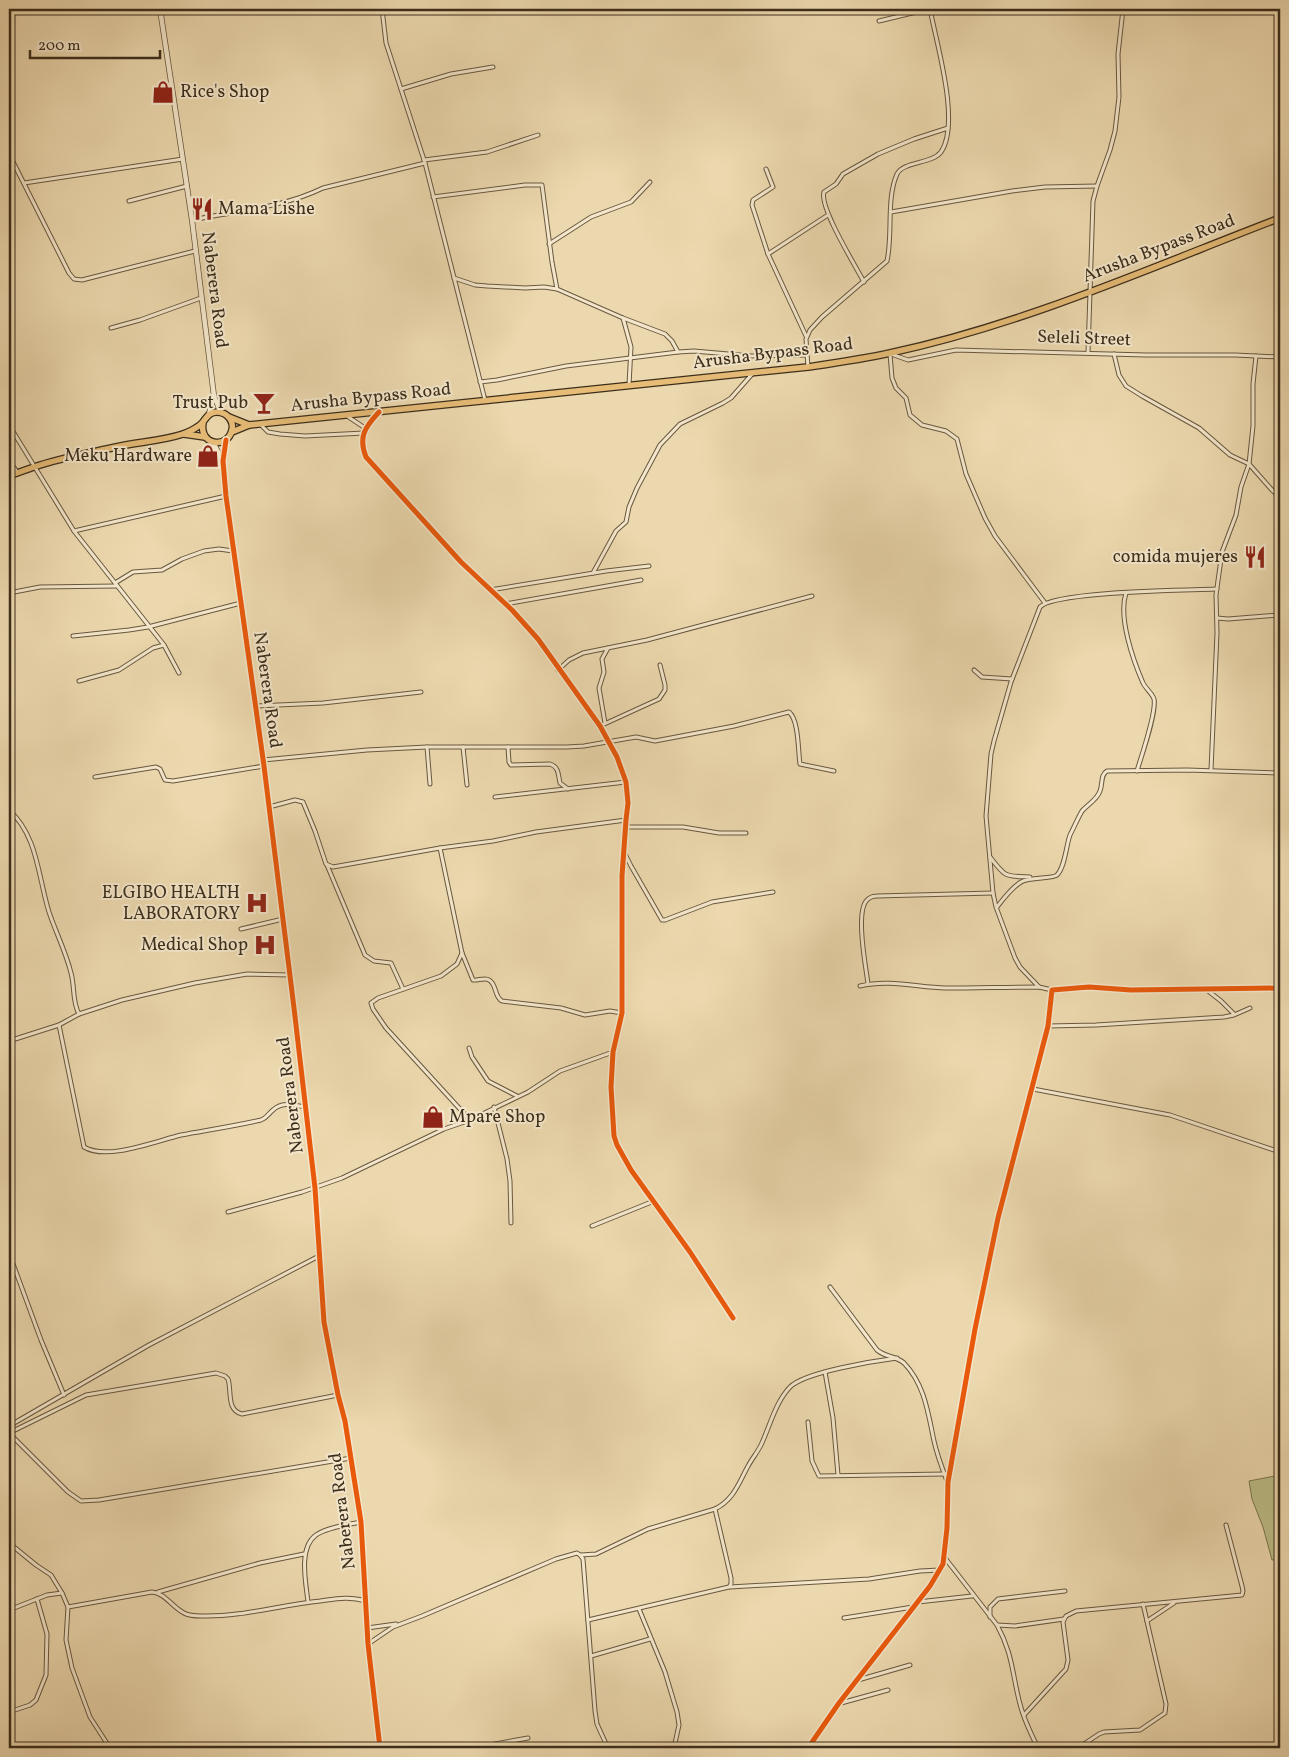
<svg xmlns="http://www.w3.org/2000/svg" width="1289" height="1757" viewBox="0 0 1289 1757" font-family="Vollkorn,serif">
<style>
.green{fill:#bcbe88;stroke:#7c7652}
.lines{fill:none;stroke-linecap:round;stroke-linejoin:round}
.minor-casing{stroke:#685840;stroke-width:5}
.tertiary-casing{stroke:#685840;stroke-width:6}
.primary-casing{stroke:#3c2e1c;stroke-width:8}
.minor{stroke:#f3e6ca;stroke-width:3}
.tertiary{stroke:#f3e6ca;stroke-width:4.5}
.primary{stroke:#e6bc77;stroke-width:5.5}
.cycleway-casing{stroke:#f3e6ca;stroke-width:8}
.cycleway{stroke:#e8590c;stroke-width:5}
.labels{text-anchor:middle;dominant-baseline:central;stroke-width:4;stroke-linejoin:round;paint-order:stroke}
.poi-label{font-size:18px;fill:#3c2e1c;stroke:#f3e6ca;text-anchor:end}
.street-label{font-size:18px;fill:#3c2e1c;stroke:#f3e6ca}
</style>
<rect width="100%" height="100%" fill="#ecd8ae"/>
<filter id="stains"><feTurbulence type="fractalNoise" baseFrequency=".004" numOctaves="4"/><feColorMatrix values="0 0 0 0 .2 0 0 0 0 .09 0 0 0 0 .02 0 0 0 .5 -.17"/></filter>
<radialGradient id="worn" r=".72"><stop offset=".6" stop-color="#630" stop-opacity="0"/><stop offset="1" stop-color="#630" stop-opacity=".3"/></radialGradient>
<path class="green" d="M 1280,1475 L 1280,1559 L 1272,1560 L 1263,1527 L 1252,1499 L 1249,1481 Z"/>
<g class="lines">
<defs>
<g id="minor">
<path d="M 382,9 L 386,43 L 425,163 L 485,400"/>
<path d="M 383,11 L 390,9"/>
<path d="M 879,21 L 929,9"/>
<path d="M 401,89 L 451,74 L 493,67"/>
<path d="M 9,154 L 69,273 L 74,279 L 82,280 L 195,251"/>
<path d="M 424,160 L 487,152 L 538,135"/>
<path d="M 766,169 L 773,187 L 753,200 L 752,205 L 768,254 L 806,336"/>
<path d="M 24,183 L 183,159"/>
<path d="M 433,197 L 525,185 L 542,185 L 552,262 L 557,289"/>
<path d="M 129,201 L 187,186"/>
<path d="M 891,212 L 1012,191 L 1045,187 L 1097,186"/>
<path d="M 192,220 C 236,211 282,208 323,188 L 425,163"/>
<path d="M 549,244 L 591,217 L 631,202 L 650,182"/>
<path d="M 768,254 L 828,215"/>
<path d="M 454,278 L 475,285 L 487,286 L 525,288 L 544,287 L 557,289 L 623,318 L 665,334 L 672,341 L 678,352"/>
<path d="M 864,282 C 855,265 819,207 824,192 L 836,184 L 843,174 L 878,154 L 914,139 L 948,128"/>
<path d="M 623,318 L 631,347 L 629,385"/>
<path d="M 111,328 L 140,320 L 201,298"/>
<path d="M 1088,353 L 1093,201 L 1097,186 L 1110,150 L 1115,131 L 1119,97 L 1118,54 L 1123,9"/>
<path d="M 890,354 L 892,378 L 896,388 L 906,398 L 910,415 L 922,425 L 946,431 L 957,439 L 966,474 L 985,518 L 995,536 L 1045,603"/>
<path d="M 891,354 L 908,360 L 956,350 L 1146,355 L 1235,355 L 1280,357"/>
<path d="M 1114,354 L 1119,375 L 1126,386 L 1142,396 L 1199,428 L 1230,455 L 1249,464 L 1272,490 L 1280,497"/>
<path d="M 808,367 L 806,339 L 810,330 L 822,317 L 887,261 C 893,234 886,199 897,174 C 904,161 932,164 941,152 C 961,123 936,42 930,9"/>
<path d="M 480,382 L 497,380 L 566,366 L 678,352 L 694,351 L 751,356 L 806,355"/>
<path d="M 378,413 C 366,427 358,439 366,457 L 461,562 L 512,610 L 538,639 L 600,726 L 617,757 L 626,782 L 628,803 L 626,820 L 622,876 L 622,1013 L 613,1052 L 611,1087 L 614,1136 L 617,1145 L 631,1170 L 690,1252 L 733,1318"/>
<path d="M 347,416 L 365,428"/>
<path d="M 260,424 L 268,432 L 280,434 L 305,436 L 364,433"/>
<path d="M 9,425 L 74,531 L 164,645 L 179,673"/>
<path d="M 9,460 L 17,472"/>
<path d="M 74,531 L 226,496"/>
<path d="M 593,573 L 616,531 L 626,522 L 629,507 L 637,488 L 660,445 L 680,424 L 723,403 L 731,398 L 753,373"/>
<path d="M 115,583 L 133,572 L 162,570 L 182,559 L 204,551 L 219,549 L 233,551"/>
<path d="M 490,590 L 606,571 L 649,566"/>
<path d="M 9,593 L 40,587 L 116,586"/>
<path d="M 1126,593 C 1118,617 1133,660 1143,683 C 1146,689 1152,693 1154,699 C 1157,712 1141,757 1137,771"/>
<path d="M 505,604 L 641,580"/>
<path d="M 1217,618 L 1228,619 L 1280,615"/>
<path d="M 73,636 L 129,630 L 148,627 L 241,603"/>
<path d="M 558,670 L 569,660 L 583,653 L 647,640 L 812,596"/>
<path d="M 974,670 L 982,677 L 1012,679"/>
<path d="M 79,681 L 119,670 L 153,648 L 164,645"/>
<path d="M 256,706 L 323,703 L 421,692"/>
<path d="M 605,723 L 599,688 L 604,672 L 602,659 L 608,648"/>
<path d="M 600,726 L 659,699 L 665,690 L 665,685 L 660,665"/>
<path d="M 427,747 L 430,784"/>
<path d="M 463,747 L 467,785"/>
<path d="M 508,747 L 509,762 L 511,765 L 550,764 C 559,767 558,774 560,783 L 568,789"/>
<path d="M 263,760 L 367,750 L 427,747 L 567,747 L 584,746 L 636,737 L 655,741 L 734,726 L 789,712 C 799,720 798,751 800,764 L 834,771"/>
<path d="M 1211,770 L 1217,633 L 1216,595 L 1222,552 L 1236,515 L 1241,487 L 1249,464 L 1253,426 L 1253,384 L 1256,356"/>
<path d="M 95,777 L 156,767 L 160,769 L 165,780 L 173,781 L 264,766"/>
<path d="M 495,797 L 626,782"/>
<path d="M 269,807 L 295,800 L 303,802 L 315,831 L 326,864 L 333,867 L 440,848 L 493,841 L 536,832 L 626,820"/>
<path d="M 9,810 C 38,836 38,877 49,912 C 56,933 66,952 71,973 C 75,987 72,1002 79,1014"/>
<path d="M 625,827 L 683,827 L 719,833 L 746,833"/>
<path d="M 440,848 L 462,953 L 473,980 C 477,981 485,977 489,980 C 497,984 494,997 502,1001 L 561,1008 L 585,1015 L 610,1011 L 622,1013"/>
<path d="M 624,852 L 631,866 L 662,920 L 665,920 L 712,902 L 773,892"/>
<path d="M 990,857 C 1006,878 1005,876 1030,877"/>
<path d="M 327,865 L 365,955 L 374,961 L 391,963 L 403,989"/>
<path d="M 997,907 C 1004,898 1011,888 1021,882 C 1030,877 1053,879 1057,875 C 1065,867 1066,846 1070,835 C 1074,827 1078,818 1082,811 C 1088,804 1097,800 1100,791 C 1103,784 1100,775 1107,771 L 1187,770 L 1280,773"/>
<path d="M 241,929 L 283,919"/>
<path d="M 462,953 L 457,964 L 441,976 L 378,998 L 371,1003 L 373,1009 L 386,1028 L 470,1120"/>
<path d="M 868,984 C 866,967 855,912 867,900 C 870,897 874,896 877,896 L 993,893"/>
<path d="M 860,986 C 888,979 917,987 945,988 C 977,988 1008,987 1039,987 L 1052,990"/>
<path d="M 1039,987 L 1020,967 L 1015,958 L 996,907 L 993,893 L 986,816 L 991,754 L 994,741 L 1011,682 L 1040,607 C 1054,591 1190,590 1217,589"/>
<path d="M 1207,990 L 1221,1001 L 1234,1014"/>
<path d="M 59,1025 L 84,1147 C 107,1161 156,1141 181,1135 C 208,1130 235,1126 261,1120 C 267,1118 268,1114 273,1110 C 282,1101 294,1105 305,1107"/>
<path d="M 1048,1026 L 1096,1025 L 1224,1017 L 1234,1015 L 1250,1008"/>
<path d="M 9,1041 L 59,1025 L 79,1014 L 122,1000 L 195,983 L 247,974 L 290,975"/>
<path d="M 469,1048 L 472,1057 L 488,1081 L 517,1096"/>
<path d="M 1033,1089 L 1170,1115 L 1280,1152"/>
<path d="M 494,1107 L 507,1159 L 510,1181 L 511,1223"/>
<path d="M 228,1212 L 302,1192 L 342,1178 L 444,1129 L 470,1120 L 528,1092 L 560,1071 L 613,1052"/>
<path d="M 592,1226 L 654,1201"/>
<path d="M 9,1253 L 41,1340 L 64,1395"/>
<path d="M 830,1287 L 877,1350 C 885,1357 896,1356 904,1363 C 925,1385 928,1413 934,1441 C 937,1455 942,1468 947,1481"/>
<path d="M 825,1372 L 833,1418 L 838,1475"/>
<path d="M 808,1422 L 812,1461 L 819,1476 L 945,1474"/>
<path d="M 9,1426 L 149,1345 L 319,1256"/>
<path d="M 9,1433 L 68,1492 L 81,1501 L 99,1500 L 351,1458"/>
<path d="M 9,1433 L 86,1395 L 216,1373 L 225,1376 L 228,1379 C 232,1391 226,1410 242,1414 L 338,1395"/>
<path d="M 9,1543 L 36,1565 L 51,1575 L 62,1593 L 68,1607 L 66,1640 L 72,1668 L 90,1717 L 110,1748"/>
<path d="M 581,1555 L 596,1554 L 648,1529 L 715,1509 C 733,1500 738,1485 747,1468 C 751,1460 757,1453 761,1445 C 770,1426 775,1403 790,1387 C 805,1372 874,1361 897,1358"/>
<path d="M 945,1558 L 997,1625 C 1013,1654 1012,1674 1020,1704 C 1024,1720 1031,1734 1038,1748"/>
<path d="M 730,1587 L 869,1579 L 920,1571 L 940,1570"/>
<path d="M 158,1592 L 260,1563 L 304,1554"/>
<path d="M 308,1602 C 306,1583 298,1548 316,1535 C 328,1527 347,1525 361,1522"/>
<path d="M 918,1602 L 972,1596"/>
<path d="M 68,1607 L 152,1592 C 165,1593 172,1607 184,1613 C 189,1616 196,1616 202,1616 C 242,1617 280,1605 320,1601 C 335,1599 350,1596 365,1601"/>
<path d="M 639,1609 L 665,1672 L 677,1712 L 679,1725 L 675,1743 L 672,1748"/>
<path d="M 9,1610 L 47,1595 L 62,1593"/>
<path d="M 990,1617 L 990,1607 L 998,1599 L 1065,1591"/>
<path d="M 844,1618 L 913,1607"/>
<path d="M 588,1620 L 729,1587 L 731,1584 L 731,1578 L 715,1509"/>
<path d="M 1147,1621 L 1174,1603"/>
<path d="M 997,1625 L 1015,1626 L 1064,1619"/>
<path d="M 367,1628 L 396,1624"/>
<path d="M 368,1644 L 393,1627 L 422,1616 L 556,1559 L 577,1553 L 580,1555 L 583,1559 L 595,1711 L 597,1724 L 608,1748"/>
<path d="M 591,1656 L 650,1639"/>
<path d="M 858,1680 L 910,1665"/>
<path d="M 841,1703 L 888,1690"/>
<path d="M 9,1712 L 30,1705 L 36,1700 L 46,1675 L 47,1634 L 37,1599"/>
<path d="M 1024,1715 L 1066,1669 L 1068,1660 L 1063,1622 L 1066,1616 L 1076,1611 L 1242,1595 L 1243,1591 L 1242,1586 L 1226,1525"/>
<path d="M 473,1748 L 528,1738"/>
<path d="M 808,1748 L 839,1703 L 930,1586 L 943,1564 L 947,1528 L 948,1482 L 975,1329 L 998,1218 L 1048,1026 L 1052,990 L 1089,987 L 1131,990 L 1280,988"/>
<path d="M 1078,1748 L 1099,1734 L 1104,1732 L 1140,1730 L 1165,1713 L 1166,1704 L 1143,1604"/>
</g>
<g id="tertiary">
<path d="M 160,9 L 192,220 L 214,396 L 221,413"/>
<path d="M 209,414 L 214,396"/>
<path d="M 226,440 L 223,461 L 226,496 L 264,766 L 294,1008 L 315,1188 L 324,1322 L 338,1395 L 345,1421 L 361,1522 L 368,1644 L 380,1748"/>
<path d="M 213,442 L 222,460"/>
</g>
<g id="primary">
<path d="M 229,417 L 249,425"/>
<path d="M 232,432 L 249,425 L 808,367 C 835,363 863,359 890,353 C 1025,324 1152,267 1280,218"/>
<path d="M 184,434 L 205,437"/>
<path d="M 9,476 C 17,473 25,470 34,467 C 60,458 89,453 116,447 C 138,442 162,441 183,434 C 189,432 199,427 203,422 C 207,417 209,412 217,412 C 227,412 234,421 232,430 C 227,450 199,445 203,423"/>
</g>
</defs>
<use href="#minor" class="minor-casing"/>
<use href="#tertiary" class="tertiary-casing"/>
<use href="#primary" class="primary-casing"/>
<use href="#minor" class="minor"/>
<use href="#tertiary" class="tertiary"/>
<use href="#primary" class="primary"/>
<defs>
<g id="cycleway">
<path d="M 379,412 C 365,427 358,437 366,457 L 461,562 L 512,610 L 538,639 L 600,726 L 617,757 L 626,782 L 628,803 L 626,820 L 622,876 L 622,1013 L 613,1052 L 611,1087 L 614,1136 L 617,1145 L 631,1170 L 690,1252 L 733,1318"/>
<path d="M 226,440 L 223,461 L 226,496 L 264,766 L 294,1008 L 315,1188 L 324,1322 L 338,1395 L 345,1421 L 361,1522 L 368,1644 L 380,1748"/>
<path d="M 808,1748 L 839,1703 L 930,1586 L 943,1564 L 947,1528 L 948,1482 L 975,1329 L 998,1218 L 1048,1026 L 1052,990 L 1089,987 L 1131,990 L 1280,988"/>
</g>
</defs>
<use href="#cycleway" class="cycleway-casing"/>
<use href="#cycleway" class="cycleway"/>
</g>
<defs>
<symbol id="shop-bare" viewBox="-9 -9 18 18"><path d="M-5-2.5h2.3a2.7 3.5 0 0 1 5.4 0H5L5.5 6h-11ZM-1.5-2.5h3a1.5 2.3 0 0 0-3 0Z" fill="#8f2418" stroke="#f3e6ca" stroke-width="2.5" paint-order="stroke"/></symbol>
<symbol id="restaurant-bare" viewBox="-9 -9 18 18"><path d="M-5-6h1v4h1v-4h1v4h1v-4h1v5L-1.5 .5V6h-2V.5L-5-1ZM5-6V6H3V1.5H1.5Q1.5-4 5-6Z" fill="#8f2418" stroke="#f3e6ca" stroke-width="2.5" paint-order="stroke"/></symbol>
<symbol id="bar-bare" viewBox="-9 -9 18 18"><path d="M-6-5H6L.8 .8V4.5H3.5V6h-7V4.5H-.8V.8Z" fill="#8f2418" stroke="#f3e6ca" stroke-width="2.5" paint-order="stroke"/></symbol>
<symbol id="hospital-bare" viewBox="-9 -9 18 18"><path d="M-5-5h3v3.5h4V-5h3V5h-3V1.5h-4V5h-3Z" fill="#8f2418" stroke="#f3e6ca" stroke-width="2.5" paint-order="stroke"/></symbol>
</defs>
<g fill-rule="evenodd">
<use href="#shop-bare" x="147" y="76" width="32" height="32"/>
<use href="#restaurant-bare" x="186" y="193" width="32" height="32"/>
<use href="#bar-bare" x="248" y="387" width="32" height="32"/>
<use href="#shop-bare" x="192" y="440" width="32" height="32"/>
<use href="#restaurant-bare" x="1239" y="541" width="32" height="32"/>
<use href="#hospital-bare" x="241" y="887" width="32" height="32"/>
<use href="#hospital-bare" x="249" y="929" width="32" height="32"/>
<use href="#shop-bare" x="417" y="1101" width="32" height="32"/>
</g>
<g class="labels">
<g class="poi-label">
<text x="180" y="92" text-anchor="start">Rice's Shop</text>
<text x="218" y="209" text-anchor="start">Mama Lishe</text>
<text x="248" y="403">Trust Pub</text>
<text x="192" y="456">Meku Hardware</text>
<text x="1238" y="557">comida mujeres</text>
<text x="240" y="893">ELGIBO HEALTH<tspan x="240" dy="21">LABORATORY</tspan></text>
<text x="248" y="945">Medical Shop</text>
<text x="449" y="1117" text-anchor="start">Mpare Shop</text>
</g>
<g class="street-label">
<text transform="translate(1159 249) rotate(-21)">Arusha Bypass Road</text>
<text transform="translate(214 290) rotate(83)">Naberera Road</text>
<text transform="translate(1084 339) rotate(2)">Seleli Street</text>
<text transform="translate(773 354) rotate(-7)">Arusha Bypass Road</text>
<text transform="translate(371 398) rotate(-6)">Arusha Bypass Road</text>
<text transform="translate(267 690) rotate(82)">Naberera Road</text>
<text transform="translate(291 1095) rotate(-97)">Naberera Road</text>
<text transform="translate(343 1511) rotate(-97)">Naberera Road</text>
</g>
</g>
<rect width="1289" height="1757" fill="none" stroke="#ecd8ae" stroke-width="30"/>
<rect x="10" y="10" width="1269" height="1737" fill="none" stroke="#3c2e1c" stroke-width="2.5"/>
<rect x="15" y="15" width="1259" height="1727" fill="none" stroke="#3c2e1c"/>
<path d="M30 50v8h130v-8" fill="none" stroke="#3c2e1c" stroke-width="2.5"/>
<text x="38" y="50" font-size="15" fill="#3c2e1c" stroke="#f3e6ca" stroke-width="4" paint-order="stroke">200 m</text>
<rect width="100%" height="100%" filter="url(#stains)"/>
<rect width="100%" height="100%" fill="url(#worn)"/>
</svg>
